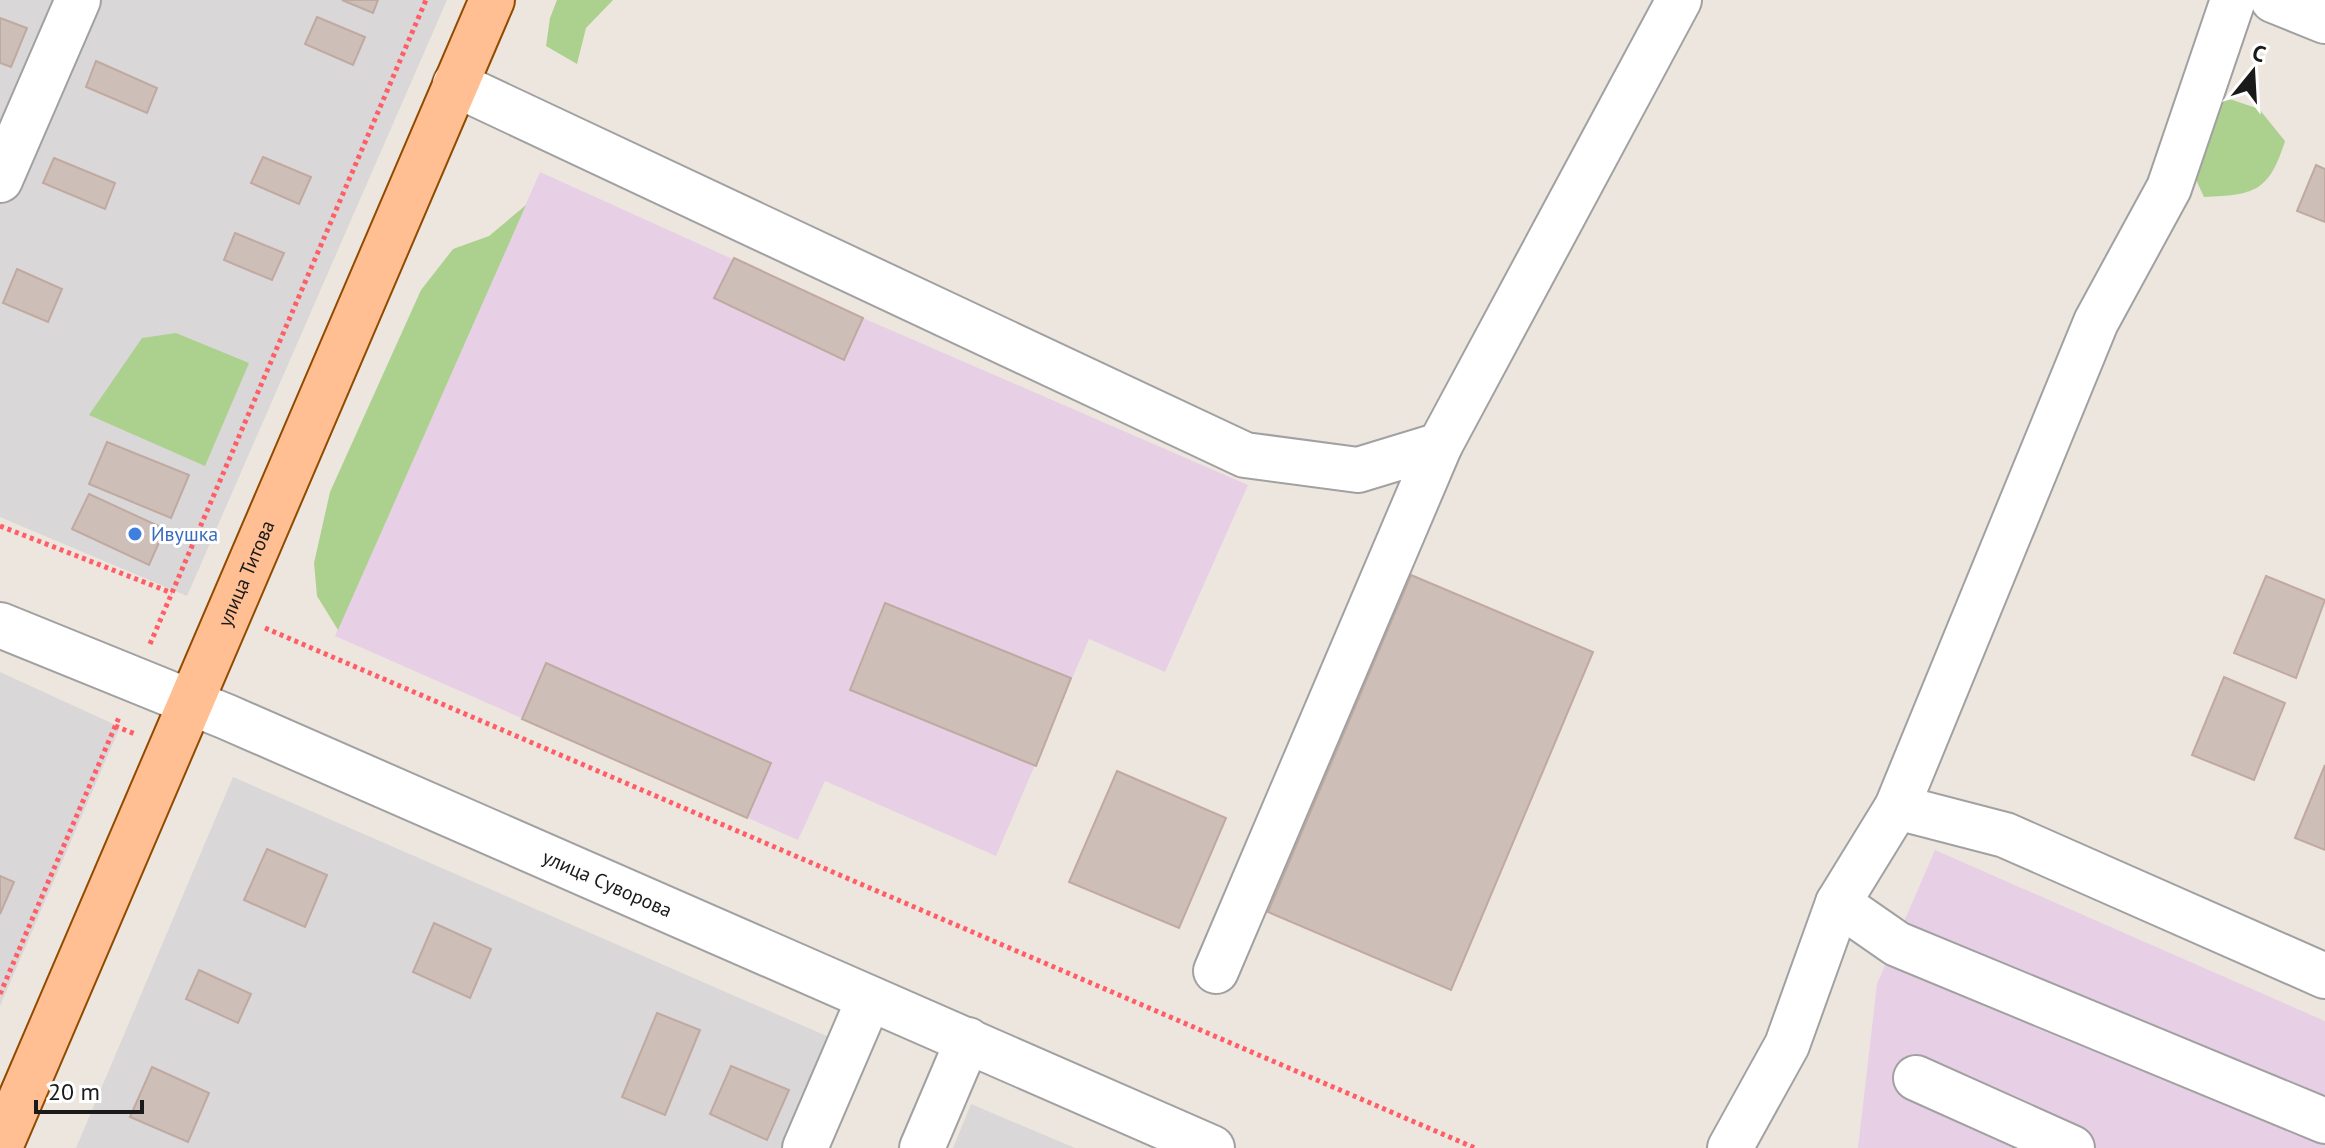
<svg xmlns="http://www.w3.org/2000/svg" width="2325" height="1148" viewBox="0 0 2325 1148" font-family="'PT Sans',sans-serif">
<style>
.residential{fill:#d9d7d7}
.industrial{fill:#e7d0e6}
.forest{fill:#acd18f}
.building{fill:#cdbeb8;stroke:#c0a9a0;stroke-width:2}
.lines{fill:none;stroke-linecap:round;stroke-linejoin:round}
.minor-casing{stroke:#a1a1a1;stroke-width:48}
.major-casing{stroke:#914b00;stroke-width:48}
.path{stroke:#ff5e66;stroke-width:5;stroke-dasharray:4 4;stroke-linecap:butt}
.minor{stroke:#fff;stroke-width:44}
.major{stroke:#ffbf92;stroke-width:44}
.shop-dot{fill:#3f7fe0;stroke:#fff;stroke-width:3}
.labels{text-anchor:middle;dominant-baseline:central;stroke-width:6;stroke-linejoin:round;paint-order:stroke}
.shop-label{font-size:20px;fill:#366cbe;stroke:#fff;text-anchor:start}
.street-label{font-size:20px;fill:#1a1a1a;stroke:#fff}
</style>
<rect width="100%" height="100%" fill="#ede6de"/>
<g class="residential">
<path d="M 0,0 L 447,0 L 187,596 L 0,517 Z"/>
<path d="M 0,672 L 120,727 L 0,1006 Z"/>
<path d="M 233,777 L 829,1037 L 782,1148 L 76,1148 Z"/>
<path d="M 971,1104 L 1075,1148 L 953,1148 Z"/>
</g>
<g class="industrial">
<path d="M 540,172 L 863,318 L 1248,485 L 1165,672 L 1089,639 L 996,856 L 825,781 L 798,840 L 335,636 Z"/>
<path d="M 1935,850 L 2325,1021 L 2325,1148 L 1858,1148 L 1877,984 Z"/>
</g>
<g class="forest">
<path d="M 557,0 L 613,0 L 586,28 L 577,64 L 546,46 L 550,18 Z"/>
<path d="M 2224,97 L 2259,109 L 2285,141 C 2269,192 2254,195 2204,197 L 2186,158 L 2194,115 Z"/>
<path d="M 526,205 L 338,630 L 317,596 L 314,563 L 330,492 L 421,290 L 453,249 L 489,236 Z"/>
<path d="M 176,333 L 249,363 L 205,466 L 89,415 L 142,338 Z"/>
</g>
<g class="building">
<path d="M 342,0 L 378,0 L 373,13 Z"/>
<path d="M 317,17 L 365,37 L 353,65 L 305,44 Z"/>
<path d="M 0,18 L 27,28 L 11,67 L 0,63 Z"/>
<path d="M 96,61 L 157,88 L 147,113 L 86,87 Z"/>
<path d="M 263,157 L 311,177 L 299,204 L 251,183 Z"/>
<path d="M 54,158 L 115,183 L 105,209 L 43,183 Z"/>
<path d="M 2316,165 L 2325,169 L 2325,222 L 2297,211 Z"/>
<path d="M 235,233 L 284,253 L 272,280 L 224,260 Z"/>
<path d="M 734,258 L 863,318 L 844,360 L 714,298 Z"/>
<path d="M 17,269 L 62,289 L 48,322 L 3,303 Z"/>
<path d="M 107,442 L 189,475 L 171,518 L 89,484 Z"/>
<path d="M 89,494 L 165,529 L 149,565 L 72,529 Z"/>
<path d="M 1411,575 L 1593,652 L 1451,990 L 1268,912 Z"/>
<path d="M 2266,576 L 2325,600 L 2296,678 L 2234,653 Z"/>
<path d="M 885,603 L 1071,678 L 1036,766 L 850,690 Z"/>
<path d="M 546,663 L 771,763 L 747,818 L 522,719 Z"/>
<path d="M 2224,677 L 2285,703 L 2254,780 L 2192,755 Z"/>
<path d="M 2325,765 L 2325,850 L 2295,838 Z"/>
<path d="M 1117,771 L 1226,818 L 1179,928 L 1069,882 Z"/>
<path d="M 267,849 L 327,875 L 305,927 L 244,900 Z"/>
<path d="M 0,876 L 14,882 L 0,914 Z"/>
<path d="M 434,923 L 491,949 L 470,998 L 413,972 Z"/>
<path d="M 199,970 L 251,994 L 238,1023 L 186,999 Z"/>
<path d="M 657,1013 L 700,1030 L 665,1115 L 622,1097 Z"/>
<path d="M 731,1066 L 789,1090 L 767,1140 L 710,1114 Z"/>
<path d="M 152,1067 L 209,1093 L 188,1142 L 130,1117 Z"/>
</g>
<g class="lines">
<defs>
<g id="minor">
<path d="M 2273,0 L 2325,21"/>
<path d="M 455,84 L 1245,455 L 1358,470 L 1440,445 L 1216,971"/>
<path d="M 0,180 L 78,0"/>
<path d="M 1440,445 L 1679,0"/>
<path id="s1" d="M 0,625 L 227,717 L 1212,1148"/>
<path d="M 1897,807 L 2005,835 L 2325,976"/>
<path d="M 1838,903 L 1897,944 L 2325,1121"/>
<path d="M 1916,1078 L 2072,1148"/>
<path d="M 805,1148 L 869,999"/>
<path d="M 922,1148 L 968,1040"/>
<path d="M 1730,1148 L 1787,1045 L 1838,903 L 1897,807 L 2096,322 L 2169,188 L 2233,0"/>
</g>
<g id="major">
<path id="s2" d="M 0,1147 L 492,0"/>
</g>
</defs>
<use href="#minor" class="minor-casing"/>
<use href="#major" class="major-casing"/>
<g class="path">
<path d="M 0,526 L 172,593"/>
<path d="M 265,628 L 1475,1148"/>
<path d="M 150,644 L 426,0"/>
<path d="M 115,726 L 135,734"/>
<path d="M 0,994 L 120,715"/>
</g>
<use href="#minor" class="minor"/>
<use href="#major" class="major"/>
</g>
<circle class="shop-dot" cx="135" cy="534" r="8"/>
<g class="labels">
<g class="shop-label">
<text x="151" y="534">Ивушка</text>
</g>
<g class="street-label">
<text stroke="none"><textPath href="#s2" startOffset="624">улица Титова</textPath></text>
<text stroke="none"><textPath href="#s1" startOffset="660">улица Суворова</textPath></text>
</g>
</g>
<g transform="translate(2253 72) rotate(18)" stroke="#ffffff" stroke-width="6" paint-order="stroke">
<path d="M0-6L14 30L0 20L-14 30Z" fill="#1a1a1a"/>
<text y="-12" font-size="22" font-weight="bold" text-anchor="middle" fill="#1a1a1a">С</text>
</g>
<path d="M36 1100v12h106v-12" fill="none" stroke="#1a1a1a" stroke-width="4"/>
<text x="48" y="1100" font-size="24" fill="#1a1a1a" stroke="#ffffff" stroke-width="6" paint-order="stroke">20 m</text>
</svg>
